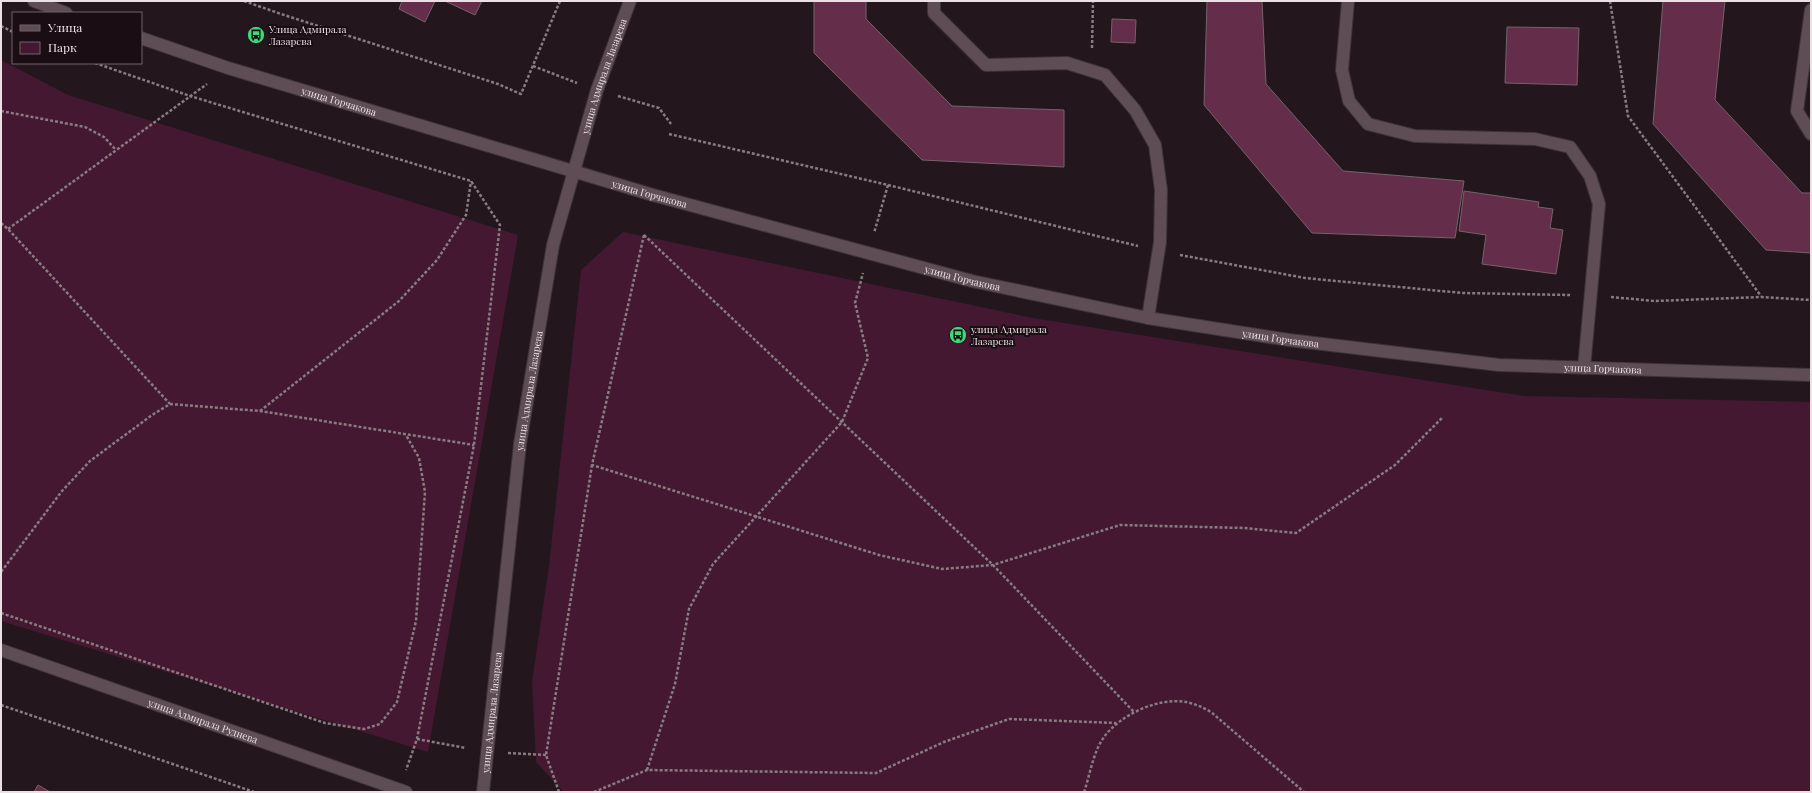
<svg xmlns="http://www.w3.org/2000/svg" width="1812" height="793" viewBox="0 0 1812 793" font-family="'Playfair Display',serif">
<style>
.green{fill:#441830}
.building{fill:#642d49;stroke:#74636a}
.lines{fill:none;stroke-linecap:round;stroke-linejoin:round}
.minor-casing{stroke:#3e3438;stroke-width:14}
.path{stroke:#887c81;stroke-width:2.5;stroke-dasharray:3 2;stroke-linecap:butt}
.minor{stroke:#5e4d55;stroke-width:12}
.labels{text-anchor:middle;dominant-baseline:central;stroke-width:4;stroke-linejoin:round;paint-order:stroke}
.poi-label{font-size:10px;fill:#ebe1e5;stroke:#1a0e14;text-anchor:start}
.street-label{font-size:10px;fill:#ebe1e5;stroke:#1a0e14}
</style>
<rect width="100%" height="100%" fill="#24161d"/>
<g class="green">
<path d="M 1,60 L 68,95 L 518,235 L 428,752 L 1,621 Z"/>
<path d="M 623,232 L 1033,318 L 1524,396 L 1811,402 L 1811,792 L 564,792 L 536,762 L 532,682 L 549,566 L 581,270 Z"/>
</g>
<g class="building">
<path d="M 402,1 L 435,1 L 425,22 L 399,9 Z"/>
<path d="M 445,1 L 482,1 L 475,15 Z"/>
<path d="M 814,1 L 866,1 L 866,19 L 952,106 L 1064,110 L 1064,167 L 922,160 L 814,53 Z"/>
<path d="M 1207,1 L 1262,1 L 1266,84 L 1343,171 L 1464,181 L 1455,238 L 1312,233 L 1204,105 Z"/>
<path d="M 1663,1 L 1725,1 L 1715,100 L 1802,193 L 1811,193 L 1811,253 L 1766,250 L 1653,124 Z"/>
<path d="M 1112,19 L 1136,20 L 1135,43 L 1111,42 Z"/>
<path d="M 1507,27 L 1579,28 L 1577,85 L 1505,83 Z"/>
<path d="M 1464,191 L 1539,202 L 1538,207 L 1553,209 L 1550,228 L 1563,230 L 1556,274 L 1482,264 L 1486,235 L 1459,231 Z"/>
<path d="M 38,785 L 50,792 L 34,792 Z"/>
</g>
<g class="lines">
<defs>
<g id="minor">
<path d="M 34,1 L 66,13"/>
<path d="M 934,1 L 934,13 L 986,65 L 1067,63 L 1105,75 L 1135,110 L 1155,145 L 1161,190 L 1160,242 L 1148,318"/>
<path d="M 1348,1 L 1342,70 L 1349,101 L 1368,124 L 1415,136 L 1535,139 L 1570,147 L 1590,176 L 1599,204 L 1584,368"/>
<path d="M 1811,10 L 1797,111 L 1811,134"/>
<path id="s1" d="M 141,38 L 228,68 L 653,195 L 972,281 L 1148,318 L 1289,340 L 1499,365 L 1811,375"/>
<path id="s2" d="M 1,650 L 406,792"/>
<path id="s3" d="M 483,792 L 520,444 L 553,245 L 597,90 L 630,1"/>
</g>
</defs>
<use href="#minor" class="minor-casing"/>
<g class="path">
<path d="M 244,1 L 281,14 L 498,84 L 521,94 L 560,1"/>
<path d="M 1610,1 L 1628,116 L 1761,296"/>
<path d="M 1,26 L 13,32"/>
<path d="M 1092,48 L 1093,1"/>
<path d="M 95,63 L 190,96 L 471,181 L 500,225 L 474,445 L 417,739 L 406,770"/>
<path d="M 533,66 L 577,83"/>
<path d="M 618,96 L 659,108 L 671,124"/>
<path d="M 1,111 L 85,127 L 104,137 L 116,150"/>
<path d="M 669,134 L 888,185 L 874,233"/>
<path d="M 888,185 L 1138,246"/>
<path d="M 1,223 L 8,229 L 170,404 L 152,415 L 90,461 L 62,491 L 1,572"/>
<path d="M 8,229 L 207,84"/>
<path d="M 644,235 L 592,465 L 879,555 L 942,569 L 993,565 L 1120,525 L 1245,528 L 1296,533 L 1395,465 L 1443,417"/>
<path d="M 644,235 L 993,565 L 1134,712"/>
<path d="M 1180,255 L 1305,278 L 1462,293 L 1570,295"/>
<path d="M 1611,297 L 1655,301 L 1761,297 L 1811,300"/>
<path d="M 170,404 L 260,411 L 474,445"/>
<path d="M 260,411 L 399,301 L 437,260 L 466,215 L 471,181"/>
<path d="M 1,613 L 325,723 L 364,729 L 380,724 L 397,702 L 416,621 L 425,492 L 419,458 L 406,435"/>
<path d="M 1,705 L 254,792"/>
<path d="M 417,739 L 466,748"/>
<path d="M 508,753 L 546,755"/>
<path d="M 647,770 L 675,684 L 689,609 L 713,564 L 842,422 L 868,358 L 855,303 L 863,273"/>
<path d="M 559,792 L 546,755 L 592,465"/>
<path d="M 594,792 L 647,770 L 876,773 L 944,742 L 1009,719 L 1116,723"/>
<path d="M 1084,792 C 1090,775 1093,752 1104,737 C 1120,715 1158,697 1186,702 C 1195,704 1203,707 1211,712 L 1304,792"/>
</g>
<use href="#minor" class="minor"/>
</g>
<defs>
<symbol id="bus-disc" viewBox="-11 -11 22 22"><circle r="9.5" fill="#42d77b" stroke="#1a0e14"/><path d="M-5-6H5V4H4V6H2V4H-2V6H-4V4H-5ZM-3.5-4V0h7V-4ZM-3.5 1.2v1.5H-2V1.2ZM2 1.2v1.5H3.5V1.2Z" fill="#111"/></symbol>
</defs>
<g fill-rule="evenodd">
<use href="#bus-disc" x="246" y="25" width="20" height="20"/>
<use href="#bus-disc" x="948" y="325" width="20" height="20"/>
</g>
<g class="labels">
<g class="poi-label">
<text x="269" y="29">Улица Адмирала<tspan x="269" dy="12">Лазарева</tspan></text>
<text x="971" y="329">улица Адмирала<tspan x="971" dy="12">Лазарева</tspan></text>
</g>
<g class="street-label">
<text stroke="none"><textPath href="#s3" startOffset="728">улица Адмирала Лазарева</textPath></text>
<text stroke="none"><textPath href="#s1" startOffset="208">улица Горчакова</textPath></text>
<text stroke="none"><textPath href="#s1" startOffset="532">улица Горчакова</textPath></text>
<text stroke="none"><textPath href="#s1" startOffset="856">улица Горчакова</textPath></text>
<text stroke="none"><textPath href="#s1" startOffset="1180">улица Горчакова</textPath></text>
<text stroke="none"><textPath href="#s1" startOffset="1504">улица Горчакова</textPath></text>
<text stroke="none"><textPath href="#s3" startOffset="404">улица Адмирала Лазарева</textPath></text>
<text stroke="none"><textPath href="#s3" startOffset="80">улица Адмирала Лазарева</textPath></text>
<text stroke="none"><textPath href="#s2" startOffset="214">улица Адмирала Руднева</textPath></text>
</g>
</g>
<rect width="1812" height="793" fill="none" stroke="#ebe1e5" stroke-width="4"/>
<rect x="12" y="12" width="130" height="52" fill="#1a0e14" stroke="#6e6268"/>
<rect x="20" y="25" width="20" height="6" fill="#5e4d55" stroke="#6e6268"/>
<text x="48" y="32" font-size="12" fill="#ebe1e5">Улица</text>
<rect x="20" y="42" width="20" height="12" fill="#441830" stroke="#6e6268"/>
<text x="48" y="52" font-size="12" fill="#ebe1e5">Парк</text>
</svg>
